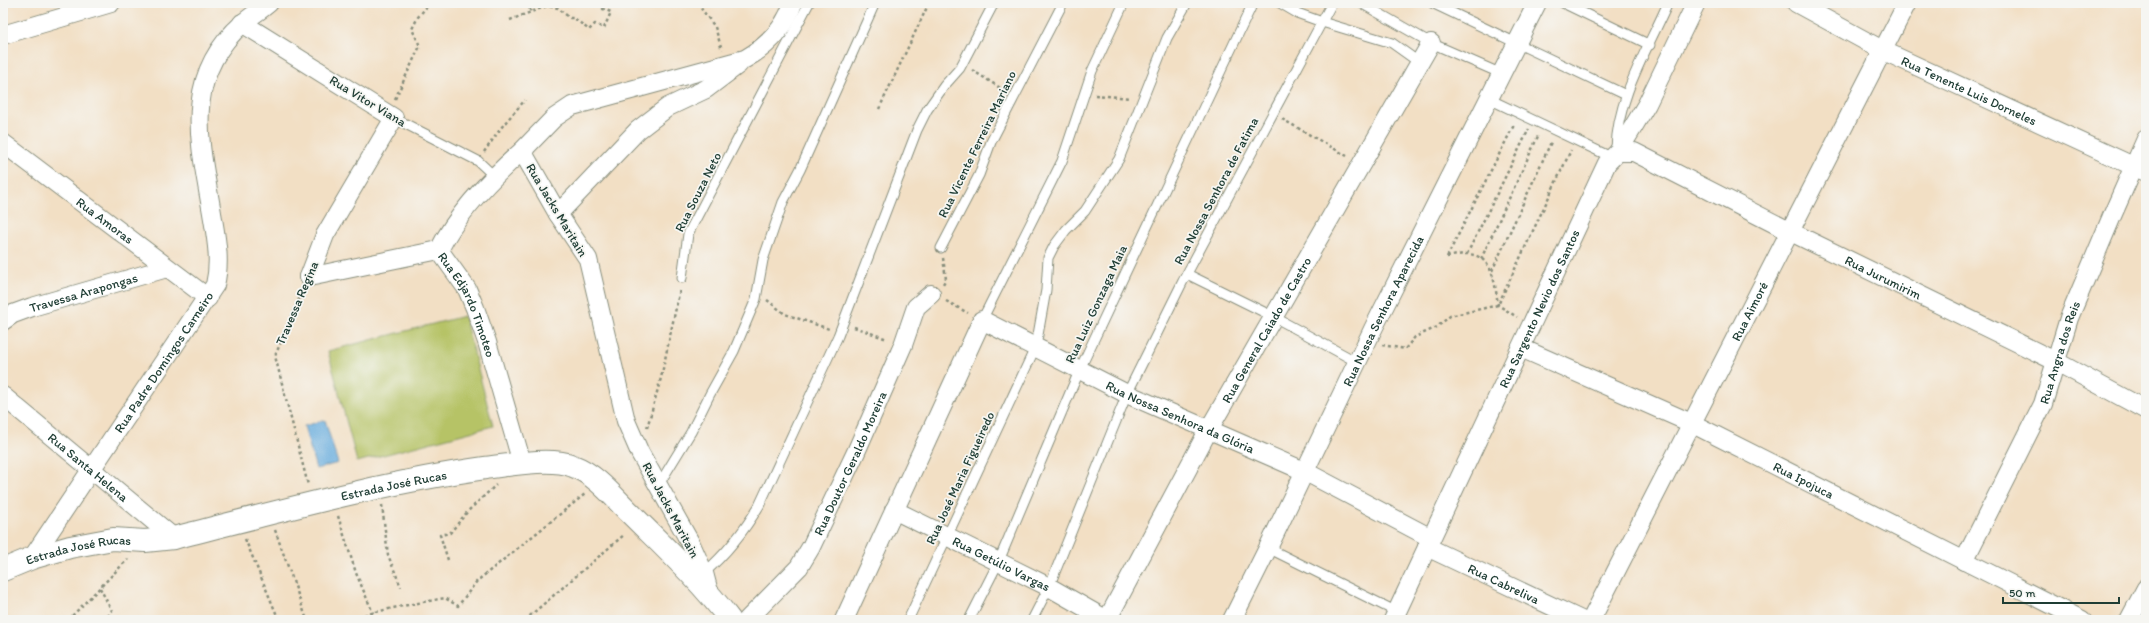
<svg xmlns="http://www.w3.org/2000/svg" width="2149" height="623" viewBox="0 0 2149 623" font-family="Itim,sans-serif">
<style>
.green{fill:#b6c366;stroke:#6a804d}
.water{fill:#67acdd;stroke:#437488}
.lines{fill:none;stroke-linecap:round;stroke-linejoin:round}
.service-casing{stroke:#888e7c;stroke-width:11}
.minor-casing{stroke:#888e7c;stroke-width:20}
.tertiary-casing{stroke:#888e7c;stroke-width:24}
.path{stroke:#888e7c;stroke-width:2.5;stroke-dasharray:3 3;stroke-linecap:butt}
.service{stroke:#fff;stroke-width:9}
.minor{stroke:#fff;stroke-width:18}
.tertiary{stroke:#fff;stroke-width:22}
.labels{text-anchor:middle;dominant-baseline:central;stroke-width:3.5;stroke-linejoin:round;paint-order:stroke}
.street-label{font-size:13px;fill:#1f3d34;stroke:#f6f6f2}
</style>
<rect width="100%" height="100%" fill="#f6f6f2"/>
<filter id="ink" filterUnits="userSpaceOnUse"><feTurbulence type="fractalNoise" baseFrequency=".025" numOctaves="2"/><feDisplacementMap in="SourceGraphic" scale="8" xChannelSelector="R" yChannelSelector="G"/><feConvolveMatrix kernelMatrix="1 2 1 2 8 2 1 2 1" color-interpolation-filters="sRGB"/></filter>
<filter id="wash" filterUnits="userSpaceOnUse"><feTurbulence type="fractalNoise" baseFrequency=".012" numOctaves="4" result="noise"/><feDisplacementMap in="SourceGraphic" scale="16" xChannelSelector="R" yChannelSelector="G"/><feGaussianBlur stdDeviation="0.9" result="paint"/><feColorMatrix in="noise" values="0 0 0 0 0 0 0 0 0 0 0 0 0 0 0 0 0 1.4 0 .05"/><feComposite in="paint" operator="in"/></filter>
<g filter="url(#wash)">
<rect width="100%" height="100%" fill="#f2dfc4"/>
<path class="green" d="M 464,316 L 493,426 L 357,462 L 328,351 Z"/>
<path class="water" d="M 325,420 L 338,463 L 316,469 L 304,426 Z"/>
</g>
<g filter="url(#ink)">
<g class="lines">
<defs>
<g id="service">
<path d="M 1280,3 L 1297,13 L 1322,22 L 1392,43 L 1420,63"/>
<path d="M 1361,3 L 1431,43 L 1502,74"/>
<path d="M 1432,3 L 1626,95"/>
<path d="M 1563,3 L 1650,45"/>
<path d="M 1489,99 L 1611,157"/>
<path d="M 394,118 L 478,161 L 494,176"/>
<path d="M 1616,149 C 1617,97 1648,49 1668,3"/>
<path d="M 941,248 L 979,175 L 991,142 L 1063,3"/>
<path d="M 1187,274 L 1274,317 L 1357,362"/>
<path d="M 682,278 L 688,234 L 809,3"/>
<path d="M 982,320 L 1062,161 L 1092,71 L 1124,3"/>
<path d="M 658,486 L 691,432 L 710,394 L 734,351 L 756,299 L 763,260 L 783,202 L 800,170 L 875,3"/>
<path d="M 1268,548 L 1397,612"/>
<path d="M 704,573 C 727,553 743,533 759,506 L 838,336 L 917,130 L 927,110 L 944,86 L 960,68 L 994,3"/>
<path d="M 908,620 L 1036,346 L 1046,290 L 1048,258 L 1054,246 L 1066,230 L 1085,211 L 1119,159 L 1167,38 L 1187,3"/>
<path d="M 969,620 L 998,563 L 1080,369 L 1253,3"/>
<path d="M 1032,620 L 1049,587 L 1127,394 L 1183,281 L 1332,3"/>
</g>
<g id="minor">
<path id="s1" d="M 1796,3 L 1884,51 L 2146,172"/>
<path d="M 242,23 L 394,118 L 325,235 L 309,277"/>
<path d="M 3,35 L 111,3"/>
<path id="s2" d="M 3,143 L 208,298"/>
<path id="s3" d="M 522,151 C 490,179 458,212 439,250 L 467,289 L 475,308 L 487,342 L 522,463"/>
<path id="s4" d="M 1618,152 L 1634,152 L 1791,232 L 2055,361 L 2146,410"/>
<path d="M 558,214 L 638,130 L 668,107 L 706,89 L 739,64"/>
<path d="M 309,277 L 439,250"/>
<path id="s5" d="M 3,321 L 13,314 L 32,307 L 167,268"/>
<path id="s6" d="M 1521,348 L 1691,423 L 2082,620"/>
<path id="s7" d="M 3,396 L 174,538"/>
<path id="s8" d="M 894,510 L 1049,587 L 1107,620"/>
<path id="s9" d="M 1427,547 L 1581,620"/>
<path id="s10" d="M 32,558 L 215,285 C 221,261 216,237 212,213 C 200,142 181,78 243,23 C 251,16 261,10 269,3"/>
<path id="s11" d="M 1964,561 L 2043,404 L 2069,318 L 2112,216 L 2146,139"/>
<path d="M 709,592 L 704,573 L 691,544 L 640,453 L 626,421 L 588,259 L 558,214 L 522,151 L 554,118 L 572,106 L 745,59 C 768,46 785,28 793,3"/>
<path id="s12" d="M 747,620 L 799,567 L 811,547 L 856,452 L 903,345 L 916,307 L 931,294"/>
<path id="s13" d="M 844,620 L 982,320 L 1127,394 L 1304,471 L 1431,538"/>
<path id="s14" d="M 1107,620 L 1209,429 L 1431,43"/>
<path id="s15" d="M 1232,620 L 1268,548 L 1374,327 L 1537,3"/>
<path id="s16" d="M 1393,620 L 1607,163 L 1618,152 L 1647,104 L 1696,3"/>
<path id="s17" d="M 1591,620 L 1907,3"/>
<path d="M 2129,620 L 2146,588"/>
</g>
<g id="tertiary">
<path id="s18" d="M 3,570 L 32,558 L 70,547 L 113,539 L 145,541 L 174,538 C 277,512 380,483 485,468 C 509,465 551,457 573,466 C 595,474 613,496 629,512 C 664,547 700,580 730,620"/>
</g>
</defs>
<use href="#service" class="service-casing"/>
<use href="#minor" class="minor-casing"/>
<use href="#tertiary" class="tertiary-casing"/>
<g class="path">
<path d="M 527,3 L 531,12"/>
<path d="M 697,3 L 715,27 L 722,50"/>
<path d="M 510,20 L 547,6 L 558,8 L 570,18 L 574,18 L 589,30 L 595,24 L 604,28 L 611,12 L 603,9 L 605,3"/>
<path d="M 972,70 L 1005,91"/>
<path d="M 1095,95 L 1130,98"/>
<path d="M 395,99 L 420,46 L 412,29 L 418,17 L 430,3"/>
<path d="M 879,109 L 929,3"/>
<path d="M 1282,119 L 1347,156"/>
<path d="M 484,152 L 504,124 L 525,100"/>
<path d="M 1467,254 L 1529,129"/>
<path d="M 1447,257 L 1514,125"/>
<path d="M 1447,257 C 1453,256 1460,254 1466,254 C 1494,254 1495,286 1498,305 L 1517,317"/>
<path d="M 943,258 L 946,279 L 943,284"/>
<path d="M 1481,259 L 1539,134"/>
<path d="M 1492,271 L 1552,140"/>
<path d="M 302,292 L 275,356 L 308,485"/>
<path d="M 767,300 L 785,314 L 829,329"/>
<path d="M 946,301 L 968,313"/>
<path d="M 854,327 L 887,339"/>
<path d="M 1382,345 L 1405,349 L 1415,337 L 1437,327 L 1450,316 L 1498,305 L 1571,150"/>
<path d="M 647,428 L 661,378 L 680,289"/>
<path d="M 382,505 L 388,555 L 401,587"/>
<path d="M 338,516 L 356,573 L 373,613"/>
<path d="M 275,530 L 307,620"/>
<path d="M 245,539 L 279,620"/>
<path d="M 448,560 L 440,535 L 450,533 L 468,511 L 496,485"/>
<path d="M 100,588 L 112,611 L 105,620"/>
<path d="M 68,620 L 128,559"/>
<path d="M 347,620 C 379,610 412,604 445,598 L 458,606 L 477,581 L 585,494"/>
<path d="M 525,620 L 625,534"/>
</g>
<use href="#service" class="service"/>
<use href="#minor" class="minor"/>
<use href="#tertiary" class="tertiary"/>
</g>
</g>
<g class="labels">
<g class="street-label">
<text stroke="none"><textPath href="#s1" startOffset="194">Rua Tenente Luis Dorneles</textPath></text>
<text transform="translate(368 101) rotate(31)">Rua Vitor Viana</text>
<text transform="translate(977 144) rotate(-64)">Rua Vicente Ferreira Mariano</text>
<text transform="translate(1216 191) rotate(-62)">Rua Nossa Senhora de Fatima</text>
<text transform="translate(698 192) rotate(-63)">Rua Souza Neto</text>
<text transform="translate(557 210) rotate(59)">Rua Jacks Maritain</text>
<text stroke="none"><textPath href="#s2" startOffset="128">Rua Amoras</textPath></text>
<text stroke="none"><textPath href="#s4" startOffset="295">Rua Jurumirim</textPath></text>
<text stroke="none"><textPath href="#s5" startOffset="86">Travessa Arapongas</textPath></text>
<text transform="translate(297 303) rotate(-67)">Travessa Regina</text>
<text transform="translate(1096 304) rotate(-65)">Rua Luiz Gonzaga Maia</text>
<text stroke="none"><textPath href="#s3" startOffset="192">Rua Edjardo Timoteo</textPath></text>
<text stroke="none"><textPath href="#s16" startOffset="344">Rua Sargento Nevio dos Santos</textPath></text>
<text stroke="none"><textPath href="#s15" startOffset="344">Rua Nossa Senhora Aparecida</textPath></text>
<text stroke="none"><textPath href="#s17" startOffset="347">Rua Aimoré</textPath></text>
<text stroke="none"><textPath href="#s14" startOffset="331">Rua General Caiado de Castro</textPath></text>
<text stroke="none"><textPath href="#s11" startOffset="230">Rua Angra dos Reis</textPath></text>
<text stroke="none"><textPath href="#s10" startOffset="236">Rua Padre Domingos Carneiro</textPath></text>
<text stroke="none"><textPath href="#s13" startOffset="551">Rua Nossa Senhora da Glória</textPath></text>
<text stroke="none"><textPath href="#s12" startOffset="190">Rua Doutor Geraldo Moreira</textPath></text>
<text stroke="none"><textPath href="#s7" startOffset="111">Rua Santa Helena</textPath></text>
<text transform="translate(960 478) rotate(-65)">Rua José Maria Figueiredo</text>
<text stroke="none"><textPath href="#s6" startOffset="312">Rua Ipojuca</textPath></text>
<text stroke="none"><textPath href="#s18" startOffset="402">Estrada José Rucas</textPath></text>
<text transform="translate(671 510) rotate(62)">Rua Jacks Maritain</text>
<text stroke="none"><textPath href="#s18" startOffset="79">Estrada José Rucas</textPath></text>
<text stroke="none"><textPath href="#s8" startOffset="120">Rua Getúlio Vargas</textPath></text>
<text stroke="none"><textPath href="#s9" startOffset="85">Rua Cabreliva</textPath></text>
</g>
</g>
<rect width="2149" height="623" fill="none" stroke="#f6f6f2" stroke-width="16"/>
<path d="M2003 597v6h116v-6" fill="none" stroke="#1f3d34" stroke-width="2"/>
<text x="2009" y="597" font-size="12" fill="#1f3d34" stroke="#f6f6f2" stroke-width="3" paint-order="stroke">50 m</text>
</svg>
